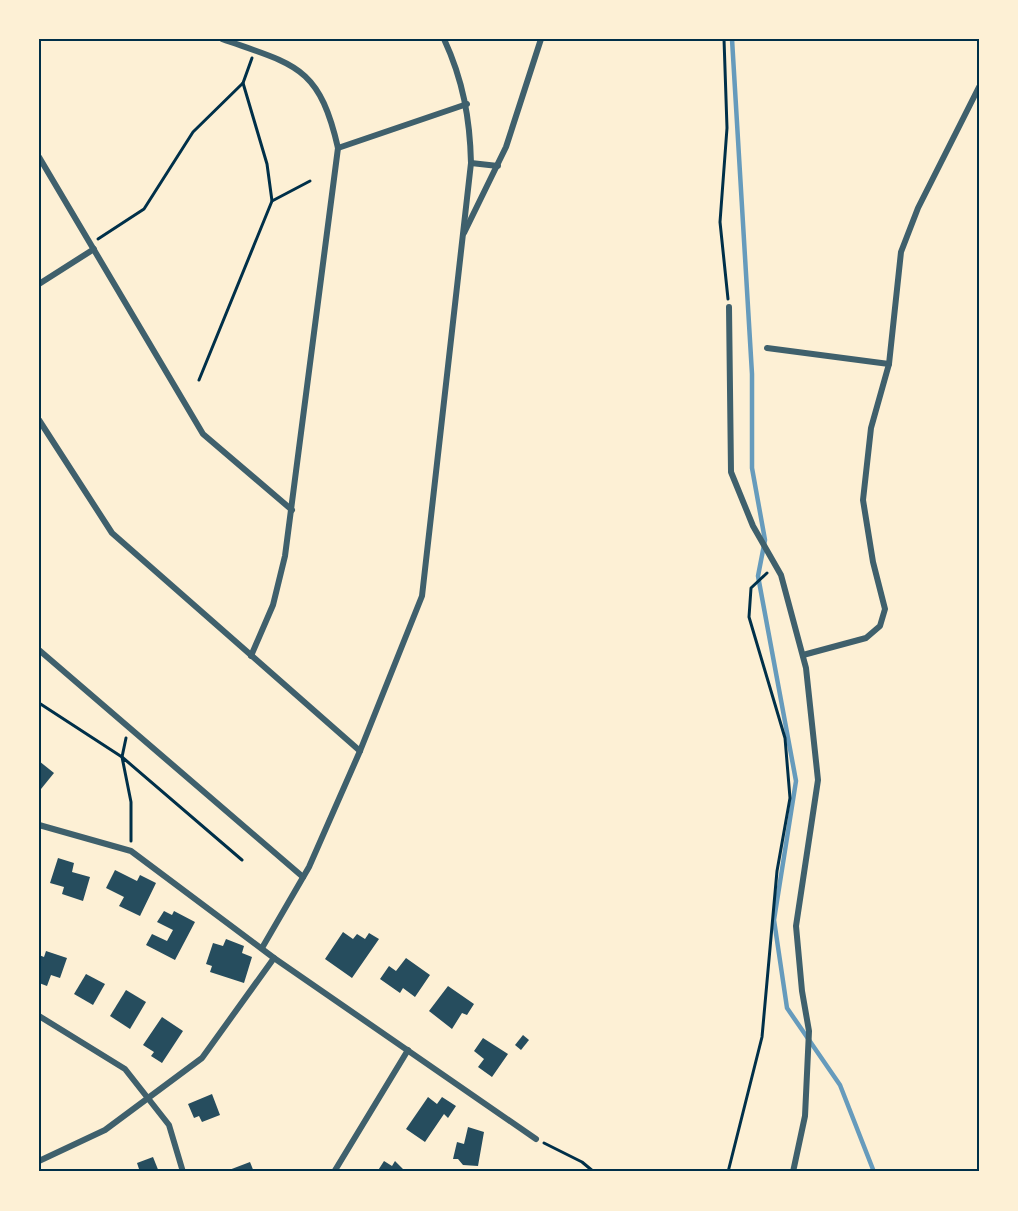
<svg xmlns="http://www.w3.org/2000/svg" width="1018" height="1211" viewBox="0 0 1018 1211" font-family="'IBM Plex Sans',sans-serif">
<style>
.lines{fill:none;stroke-linecap:round;stroke-linejoin:round}
.stream{stroke:#669bbc;stroke-width:4.5}
.building{fill:#264d5e}
.path{stroke:#003049;stroke-width:3}
.minor{stroke:#3f606c;stroke-width:6}
.neatline{fill:none;stroke:#003049;stroke-width:2}
</style>
<rect width="100%" height="100%" fill="#fdf0d5"/>
<g class="lines">
<path class="stream" d="M 732,39 L 752,374 L 752,468 L 765,540 L 758,576 L 796,781 L 774,920 L 787,1008 L 840,1085 L 874,1172"/>
</g>
<g class="building">
<path d="M 39,761 L 54,773 L 41,789 L 39,788 Z"/>
<path d="M 58,858 L 74,863 L 72,872 L 90,877 L 83,901 L 62,894 L 64,887 L 50,883 Z"/>
<path d="M 115,870 L 137,881 L 140,875 L 156,883 L 140,916 L 119,906 L 124,897 L 106,888 Z"/>
<path d="M 164,911 L 172,915 L 174,911 L 195,922 L 175,960 L 146,945 L 152,934 L 167,941 L 173,930 L 157,922 Z"/>
<path d="M 343,932 L 353,939 L 357,934 L 365,939 L 369,933 L 379,939 L 352,978 L 325,959 Z"/>
<path d="M 226,939 L 244,946 L 242,953 L 252,957 L 244,983 L 210,972 L 212,966 L 206,964 L 213,943 L 223,946 Z"/>
<path d="M 46,951 L 67,958 L 60,978 L 51,975 L 47,986 L 39,983 L 39,955 L 44,957 Z"/>
<path d="M 406,958 L 430,975 L 415,997 L 403,988 L 400,993 L 380,979 L 389,966 L 396,971 Z"/>
<path d="M 86,974 L 105,984 L 93,1005 L 74,994 Z"/>
<path d="M 448,986 L 474,1004 L 467,1015 L 462,1013 L 452,1029 L 429,1011 Z"/>
<path d="M 126,990 L 146,1002 L 130,1029 L 110,1016 Z"/>
<path d="M 162,1017 L 183,1031 L 162,1063 L 151,1056 L 154,1052 L 143,1045 Z"/>
<path d="M 523,1035 L 529,1040 L 521,1050 L 515,1045 Z"/>
<path d="M 483,1038 L 508,1054 L 492,1077 L 478,1067 L 484,1059 L 474,1051 Z"/>
<path d="M 212,1094 L 220,1115 L 202,1122 L 199,1116 L 194,1118 L 188,1104 Z"/>
<path d="M 428,1097 L 437,1104 L 442,1097 L 456,1106 L 448,1118 L 444,1114 L 425,1142 L 406,1129 Z"/>
<path d="M 468,1127 L 484,1132 L 478,1166 L 463,1165 L 458,1159 L 453,1159 L 457,1142 L 464,1144 Z"/>
<path d="M 153,1157 L 159,1172 L 140,1172 L 137,1163 Z"/>
<path d="M 384,1161 L 392,1166 L 395,1161 L 406,1172 L 377,1172 Z"/>
<path d="M 250,1162 L 254,1172 L 230,1172 L 229,1170 Z"/>
</g>
<g class="lines">
<g class="path">
<path d="M 724,39 L 727,128 L 720,222 L 728,299"/>
<path d="M 272,201 L 310,181"/>
<path d="M 98,239 L 144,209 L 193,132 L 243,83 L 252,58"/>
<path d="M 199,380 L 272,201 L 267,164 L 243,83"/>
<path d="M 39,703 L 122,757 L 126,738"/>
<path d="M 131,841 L 131,802 L 122,757 L 242,860"/>
<path d="M 544,1143 L 582,1162 L 594,1172"/>
<path d="M 728,1172 L 762,1037 L 777,871 L 790,798 L 785,738 L 749,617 L 751,588 L 767,573"/>
</g>
<g class="minor">
<path d="M 222,39 C 295,65 319,65 338,148 L 285,556 L 273,605 L 251,656"/>
<path d="M 338,148 L 467,104"/>
<path d="M 39,157 L 203,434 L 292,510"/>
<path d="M 471,163 L 498,166"/>
<path d="M 464,233 L 506,147 L 541,39"/>
<path d="M 39,284 L 94,249"/>
<path d="M 729,307 L 731,472 L 753,526 L 781,575 L 806,668 L 818,780 L 796,926 L 802,991 L 809,1031 L 805,1116 L 793,1172"/>
<path d="M 767,348 L 889,364"/>
<path d="M 39,420 L 112,533 L 360,751"/>
<path d="M 39,650 L 303,877"/>
<path d="M 803,655 L 866,638 L 880,626 L 885,609 L 873,562 L 863,500 L 871,428 L 889,364 L 901,252 L 918,208 L 979,87"/>
<path d="M 39,825 L 131,851 L 274,958 L 536,1139"/>
<path d="M 262,948 L 309,867 L 360,751 L 422,596 L 471,163 C 470,119 463,80 444,39"/>
<path d="M 39,1016 L 125,1069 L 169,1125 L 183,1172"/>
<path d="M 39,1161 L 105,1130 L 202,1058 L 274,958"/>
<path d="M 334,1172 L 408,1050"/>
</g>
</g>
<rect width="1018" height="1211" fill="none" stroke="#fdf0d5" stroke-width="81"/>
<rect x="40" y="40" width="938" height="1130" class="neatline"/>
</svg>
